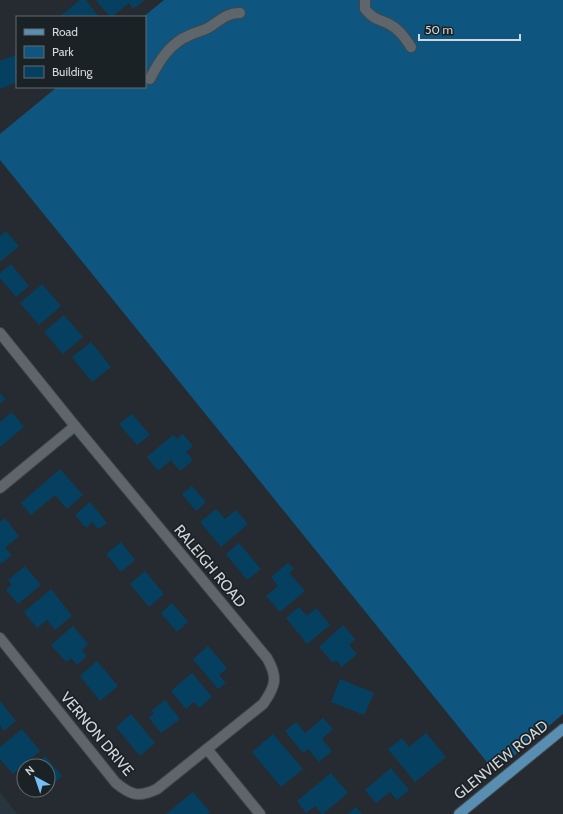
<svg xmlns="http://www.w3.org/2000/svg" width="563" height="814" viewBox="0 0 563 814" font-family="Cabin,sans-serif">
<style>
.built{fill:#29353e}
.green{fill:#0e567f}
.building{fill:#064060}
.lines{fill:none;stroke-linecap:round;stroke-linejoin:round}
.minor-casing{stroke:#41474a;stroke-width:12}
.major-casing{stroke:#41474a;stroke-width:12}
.minor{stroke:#5e666b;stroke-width:10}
.major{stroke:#578eb1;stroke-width:10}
.labels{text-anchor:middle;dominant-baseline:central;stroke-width:3.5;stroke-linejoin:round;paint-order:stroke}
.street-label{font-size:15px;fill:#d3d7da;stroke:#1b2226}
</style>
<rect width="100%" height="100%" fill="#252b30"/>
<path class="built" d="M 0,792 L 17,814 L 0,814 Z"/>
<path class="green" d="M 164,0 L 563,0 L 563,714 L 495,772 L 0,160 L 0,134 L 57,87 L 145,87 L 145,17 L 143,17 Z"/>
<g class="building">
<path d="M 80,0 L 86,0 L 99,17 L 59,17 Z"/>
<path d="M 96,0 L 145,0 L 133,9 L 129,3 L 112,17 L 110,17 Z"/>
<path d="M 16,55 L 17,57 L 17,82 L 0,89 L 0,61 Z"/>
<path d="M 6,231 L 19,246 L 0,262 L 0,236 Z"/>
<path d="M 11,264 L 29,286 L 16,297 L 0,278 L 0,273 Z"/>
<path d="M 42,284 L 61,306 L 39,325 L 20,303 Z"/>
<path d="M 64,315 L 83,337 L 63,354 L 44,332 Z"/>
<path d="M 91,342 L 111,367 L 92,382 L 72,357 Z"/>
<path d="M 0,393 L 5,399 L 0,404 Z"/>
<path d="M 12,412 L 24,427 L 0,447 L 0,422 Z"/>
<path d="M 132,414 L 150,435 L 137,445 L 119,424 Z"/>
<path d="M 183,434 L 193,446 L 186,452 L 193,460 L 180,471 L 171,460 L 158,471 L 147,457 L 173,435 L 177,439 Z"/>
<path d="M 60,469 L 83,495 L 67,509 L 55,495 L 31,515 L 21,503 Z"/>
<path d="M 192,486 L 206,502 L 196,511 L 182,494 Z"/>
<path d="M 90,502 L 107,523 L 98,529 L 92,522 L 86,528 L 75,515 Z"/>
<path d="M 216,509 L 225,519 L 236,510 L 248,524 L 221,547 L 200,522 Z"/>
<path d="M 5,518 L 19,536 L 5,548 L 12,555 L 1,564 L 0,562 L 0,522 Z"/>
<path d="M 121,542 L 135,560 L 121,572 L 106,554 Z"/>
<path d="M 239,543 L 261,569 L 247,580 L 226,554 Z"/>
<path d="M 288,563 L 294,569 L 289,573 L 305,591 L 280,612 L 266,596 L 278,586 L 271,577 Z"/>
<path d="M 25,566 L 41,585 L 18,604 L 6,590 L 12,585 L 8,580 Z"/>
<path d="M 145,571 L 164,594 L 149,607 L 130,584 Z"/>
<path d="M 51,589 L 72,616 L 55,630 L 47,620 L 37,628 L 24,612 Z"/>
<path d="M 172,603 L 188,622 L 177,632 L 161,613 Z"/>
<path d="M 299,607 L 307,616 L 316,608 L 330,625 L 307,644 L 286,618 Z"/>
<path d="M 343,625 L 355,639 L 349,645 L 357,654 L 342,667 L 336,660 L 333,663 L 319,647 Z"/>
<path d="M 73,626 L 88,644 L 82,650 L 87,656 L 77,665 L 71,658 L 66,662 L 51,645 Z"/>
<path d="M 208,646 L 227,668 L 219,675 L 226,683 L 218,689 L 193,659 Z"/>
<path d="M 97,661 L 118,686 L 100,701 L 80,676 Z"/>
<path d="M 192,673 L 212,697 L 199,708 L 194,702 L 186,709 L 171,691 Z"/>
<path d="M 340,679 L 374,693 L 364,715 L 331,702 Z"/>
<path d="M 165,700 L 180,719 L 161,733 L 149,718 L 154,713 L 151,711 Z"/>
<path d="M 0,701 L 16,721 L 4,731 L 0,725 Z"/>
<path d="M 131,714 L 155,743 L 140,756 L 116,727 Z"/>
<path d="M 323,718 L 333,729 L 322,739 L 332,751 L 319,762 L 308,749 L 303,753 L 285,731 L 296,722 L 305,733 Z"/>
<path d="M 22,729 L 40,751 L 13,774 L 0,759 L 0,747 Z"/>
<path d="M 426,733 L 446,757 L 415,782 L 388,749 L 402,738 L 409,747 Z"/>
<path d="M 273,734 L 303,769 L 281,787 L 252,752 Z"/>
<path d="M 45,756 L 62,776 L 48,788 L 48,766 L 34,766 Z"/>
<path d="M 391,768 L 409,790 L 397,800 L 390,792 L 376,803 L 365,790 Z"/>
<path d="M 331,773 L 348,793 L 323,814 L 322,814 L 315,806 L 306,813 L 297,801 Z"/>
<path d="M 24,774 L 24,788 L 17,780 Z"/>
<path d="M 26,790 L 37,790 L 30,796 Z"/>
<path d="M 193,792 L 210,812 L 207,814 L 166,814 Z"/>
<path d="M 356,807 L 362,814 L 348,814 Z"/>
</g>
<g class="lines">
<defs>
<g id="minor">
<path d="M 365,0 L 365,9 C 373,19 378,19 389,24 C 399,29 405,38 411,47"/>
<path d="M 150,79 C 159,61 170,43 190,35 C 196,32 202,31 208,28 C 218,22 228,12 240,13"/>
<path d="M 0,333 L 75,426 L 267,658 C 278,677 276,686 263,704 L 157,789 C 138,798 131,795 116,783 L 0,638"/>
<path d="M 0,488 L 75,426"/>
<path d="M 207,749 L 260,814"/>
</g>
<path id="major" d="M 459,814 L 563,729"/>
</defs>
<use href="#minor" class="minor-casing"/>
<use href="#major" class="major-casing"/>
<use href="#minor" class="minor"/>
<use href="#major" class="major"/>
</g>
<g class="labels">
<g class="street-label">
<text transform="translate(210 566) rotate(50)">RALEIGH ROAD</text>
<text transform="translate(97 734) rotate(50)">VERNON DRIVE</text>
<text transform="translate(501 760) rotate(-39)">GLENVIEW ROAD</text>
</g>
</g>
<rect x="16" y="16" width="130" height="72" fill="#1b2226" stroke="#656a6e"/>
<rect x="24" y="29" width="20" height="6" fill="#578eb1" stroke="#656a6e"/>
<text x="52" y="36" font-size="12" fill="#d3d7da">Road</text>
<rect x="24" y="46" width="20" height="12" fill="#0e567f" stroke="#656a6e"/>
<text x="52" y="56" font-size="12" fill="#d3d7da">Park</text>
<rect x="24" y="66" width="20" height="12" fill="#064060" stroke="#656a6e"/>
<text x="52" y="76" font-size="12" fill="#d3d7da">Building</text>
<g transform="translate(36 778) rotate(320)"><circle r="19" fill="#1b2226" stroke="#656a6e"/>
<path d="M0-3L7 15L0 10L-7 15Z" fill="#74c0f6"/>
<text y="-6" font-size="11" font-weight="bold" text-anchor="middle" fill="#d3d7da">N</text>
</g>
<path d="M419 34v6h101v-6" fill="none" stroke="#d3d7da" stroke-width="2"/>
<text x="425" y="34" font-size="12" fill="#d3d7da" stroke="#1b2226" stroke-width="3" paint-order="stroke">50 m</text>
</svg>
